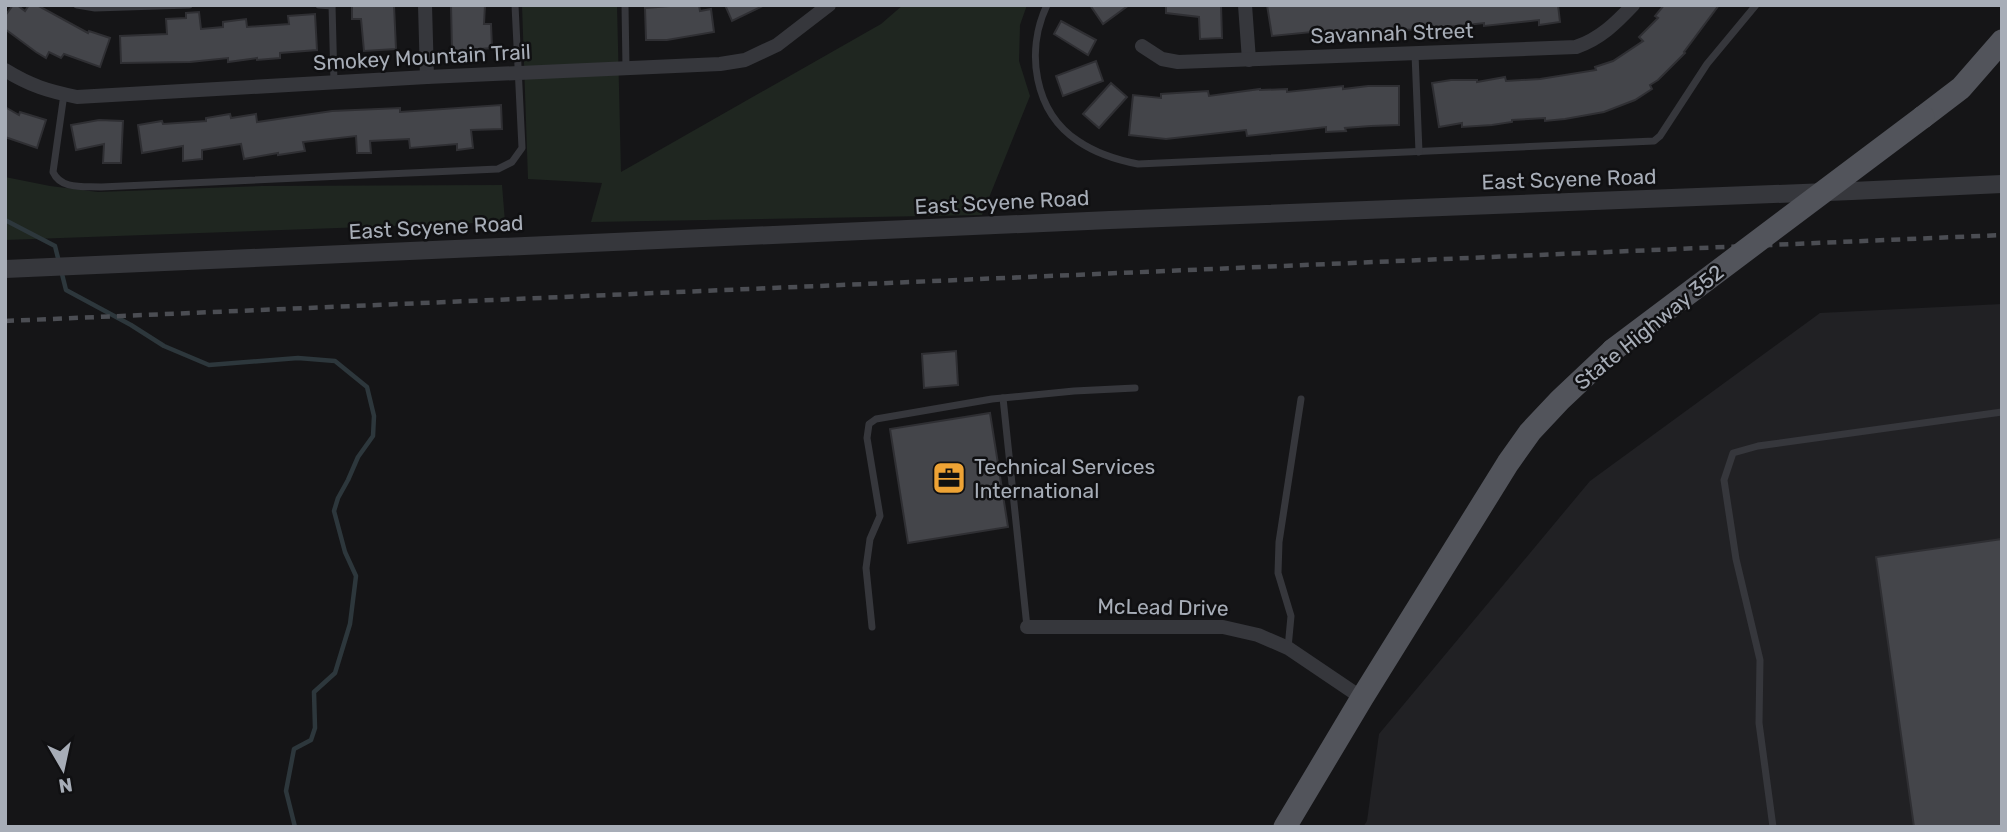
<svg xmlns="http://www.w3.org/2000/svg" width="2007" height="832" viewBox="0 0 2007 832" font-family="Rubik,sans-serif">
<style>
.built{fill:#212124}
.green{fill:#1f2620}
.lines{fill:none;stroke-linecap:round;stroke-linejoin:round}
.stream{stroke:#2d373c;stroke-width:4.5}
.building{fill:#44454a;stroke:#2f2f33;stroke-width:2}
.service{stroke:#36373c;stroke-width:7}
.minor{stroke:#36373c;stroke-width:14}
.tertiary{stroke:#36373c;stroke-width:18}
.primary{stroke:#52545b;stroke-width:23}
.rail{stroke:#4b4d53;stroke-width:4.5;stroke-dasharray:9 7;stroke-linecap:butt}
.primary-bridge{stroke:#52545b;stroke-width:23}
.labels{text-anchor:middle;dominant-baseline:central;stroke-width:5;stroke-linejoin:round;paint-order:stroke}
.street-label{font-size:21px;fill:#a7adb7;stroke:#101012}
.poi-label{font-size:21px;fill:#a7adb7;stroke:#101012;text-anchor:start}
</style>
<rect width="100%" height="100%" fill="#151517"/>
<path class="built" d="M 2002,304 L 2002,827 L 1363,827 L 1367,821 L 1379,734 L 1590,481 L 1820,313 Z"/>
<g class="green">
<path d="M 522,5 L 617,5 L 621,172 L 881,24 L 903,5 L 1027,5 L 1020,25 L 1019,61 L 1030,96 L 982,215 L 591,222 L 602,183 L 528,179 Z"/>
<path d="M 5,177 L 50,186 L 98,192 L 262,186 L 502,185 L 505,222 L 5,240 Z"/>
</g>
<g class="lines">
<g class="stream">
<path d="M 5,220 L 55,246 L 59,262"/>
<path d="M 61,270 L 66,290 L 131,325 L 164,346 L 209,365 L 298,358 L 335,361 L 367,387 L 374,416 L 373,436 L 358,457 L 348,480 L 338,498 L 334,511 L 345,552 L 356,576 L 350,624 L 335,673 L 314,692 L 315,728 L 311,740 L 294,749 L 286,791 L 295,827"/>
</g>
</g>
<g class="building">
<path d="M 13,5 L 17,5 L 25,11 L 29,5 L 37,5 L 88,33 L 89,31 L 110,38 L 100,67 L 64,54 L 61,58 L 49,52 L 46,58 L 36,52 L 5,29 L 5,16 Z"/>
<path d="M 394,5 L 396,49 L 364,51 L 361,19 L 352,19 L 352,6 Z"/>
<path d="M 451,5 L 485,5 L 484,24 L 491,24 L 492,48 L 452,51 Z"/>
<path d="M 683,5 L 699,5 L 700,11 L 711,9 L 714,32 L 667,40 L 646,40 L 645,8 Z"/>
<path d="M 725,5 L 765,5 L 732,21 Z"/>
<path d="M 1090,5 L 1129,5 L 1103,24 Z"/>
<path d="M 1166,5 L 1221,5 L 1222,38 L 1200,39 L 1199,17 L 1166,13 Z"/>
<path d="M 1267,5 L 1558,5 L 1560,22 L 1539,25 L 1539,20 L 1484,26 L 1484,23 L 1430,29 L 1403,30 L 1403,28 L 1378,32 L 1349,31 L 1322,33 L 1322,31 L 1272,36 Z"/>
<path d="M 1664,5 L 1719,5 L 1684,52 L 1685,53 L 1658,80 L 1650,85 L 1652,89 L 1635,100 L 1604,112 L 1565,119 L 1545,121 L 1545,118 L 1512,120 L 1512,122 L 1492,125 L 1462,127 L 1462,123 L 1439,127 L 1432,83 L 1451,80 L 1477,80 L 1477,82 L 1505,77 L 1506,81 L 1540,79 L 1596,70 L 1595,67 L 1613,61 L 1643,41 L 1639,37 L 1658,18 L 1655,16 Z"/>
<path d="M 199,12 L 201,29 L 223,27 L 223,22 L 246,19 L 247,27 L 289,24 L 288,16 L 315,14 L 317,50 L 280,53 L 280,58 L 257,60 L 257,58 L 228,62 L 228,58 L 190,62 L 121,63 L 120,36 L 167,34 L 166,19 L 186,18 L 186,13 Z"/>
<path d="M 1061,21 L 1096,40 L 1088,55 L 1054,34 Z"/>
<path d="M 1096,61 L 1103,81 L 1063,96 L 1056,76 Z"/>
<path d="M 1111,83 L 1127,97 L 1099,128 L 1083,114 Z"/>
<path d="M 1343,86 L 1343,89 L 1368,86 L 1399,86 L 1399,125 L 1371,126 L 1345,128 L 1346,131 L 1326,132 L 1326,127 L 1247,136 L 1246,130 L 1166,139 L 1129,135 L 1133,95 L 1161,98 L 1161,94 L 1208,91 L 1209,96 L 1260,89 L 1260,90 L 1287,89 L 1287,92 Z"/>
<path d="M 501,105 L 502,129 L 471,130 L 473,148 L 457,150 L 457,144 L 410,148 L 409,139 L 370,141 L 371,153 L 357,153 L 356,136 L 303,142 L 305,151 L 278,155 L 278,153 L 244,159 L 241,144 L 202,150 L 202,159 L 183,161 L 183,146 L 142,153 L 138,125 L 162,121 L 163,124 L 206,121 L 206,118 L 230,114 L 231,118 L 256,114 L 257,122 L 332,111 L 400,108 L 400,112 Z"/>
<path d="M 5,107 L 19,115 L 20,112 L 46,120 L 37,148 L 5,137 Z"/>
<path d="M 99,120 L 123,121 L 121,163 L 103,163 L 104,144 L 76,150 L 71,125 Z"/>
<path d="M 956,351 L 958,385 L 924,388 L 922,354 Z"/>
<path d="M 990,413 L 1008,527 L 908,543 L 890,429 Z"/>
<path d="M 2002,539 L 2002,827 L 1914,827 L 1876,557 Z"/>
</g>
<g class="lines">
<g class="service">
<path d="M 77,5 L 95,8 L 189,5"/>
<path d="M 319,5 L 332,6"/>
<path d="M 332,5 L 334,83"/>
<path d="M 625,5 L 626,68"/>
<path d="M 1047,5 C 1025,51 1034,112 1078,141 C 1097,154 1117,160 1138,164 L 1654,141 L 1660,136 L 1707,64 L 1756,5"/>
<path d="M 1415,54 L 1419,152"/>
<path d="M 64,94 L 53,172 C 61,190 84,186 101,187 L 498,169 L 512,162 L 522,148 L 515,5"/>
<path d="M 1003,398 L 1027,627"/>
<path d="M 872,627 L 866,568 L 870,539 L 880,516 L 867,438 L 869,424 L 876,419 L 992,399 L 1074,391 L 1135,388"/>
<path d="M 1288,648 L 1291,616 L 1278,573 L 1279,542 L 1301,399"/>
<path d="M 1773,827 L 1759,723 L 1760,660 L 1736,559 L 1724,480 L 1733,453 L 1758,446 L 2002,412"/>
</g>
<g class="minor">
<path d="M 425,5 L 427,77"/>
<path d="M 1245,5 L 1249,60"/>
<path d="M 1142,46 L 1162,59 L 1178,62 L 1576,47 C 1600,39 1616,23 1633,5"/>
<path d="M 5,70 C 31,86 48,91 77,97 L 427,77 L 720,64 L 745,60 L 777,45 L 829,5"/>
<path d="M 1027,627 L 1223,627 L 1258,635 L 1288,648 L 1362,698"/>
</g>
<path class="tertiary" d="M 5,269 L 1110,220 L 1852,191 L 2002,184"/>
<g class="primary">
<path d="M 1923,117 L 1961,88 L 2002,41"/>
<path d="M 1285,827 L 1362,698 L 1508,463 L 1530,432 L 1560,400 L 1613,350"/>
</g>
<path class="rail" d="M 5,321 L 2002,235"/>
<path class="primary-bridge" d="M 1613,350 L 1923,117"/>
</g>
<defs>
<symbol id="office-square" viewBox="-11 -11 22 22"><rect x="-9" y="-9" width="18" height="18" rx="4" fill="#eea335" stroke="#101012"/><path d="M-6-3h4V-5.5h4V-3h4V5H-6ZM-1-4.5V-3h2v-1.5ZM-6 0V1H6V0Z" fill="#111"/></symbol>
</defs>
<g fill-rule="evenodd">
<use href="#office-square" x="930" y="459" width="38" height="38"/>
</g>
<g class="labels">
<g class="street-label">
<text transform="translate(1392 33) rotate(-2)">Savannah Street</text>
<text transform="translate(422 57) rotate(-3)">Smokey Mountain Trail</text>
<text transform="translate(1569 179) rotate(-2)">East Scyene Road</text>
<text transform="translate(1002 202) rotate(-3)">East Scyene Road</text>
<text transform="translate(436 227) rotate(-3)">East Scyene Road</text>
<text transform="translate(1649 327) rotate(-39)">State Highway 352</text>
<text transform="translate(1163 607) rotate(1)">McLead Drive</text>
</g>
<g class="poi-label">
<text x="974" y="466">Technical Services<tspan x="974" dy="24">International</tspan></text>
</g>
</g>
<rect width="2007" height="832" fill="none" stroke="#a7adb7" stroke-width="14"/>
<g transform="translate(63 769) rotate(171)" stroke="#101012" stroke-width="5" paint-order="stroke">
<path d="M0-5L12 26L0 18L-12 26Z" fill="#a7adb7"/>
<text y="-10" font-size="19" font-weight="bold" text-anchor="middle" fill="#a7adb7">N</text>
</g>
</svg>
